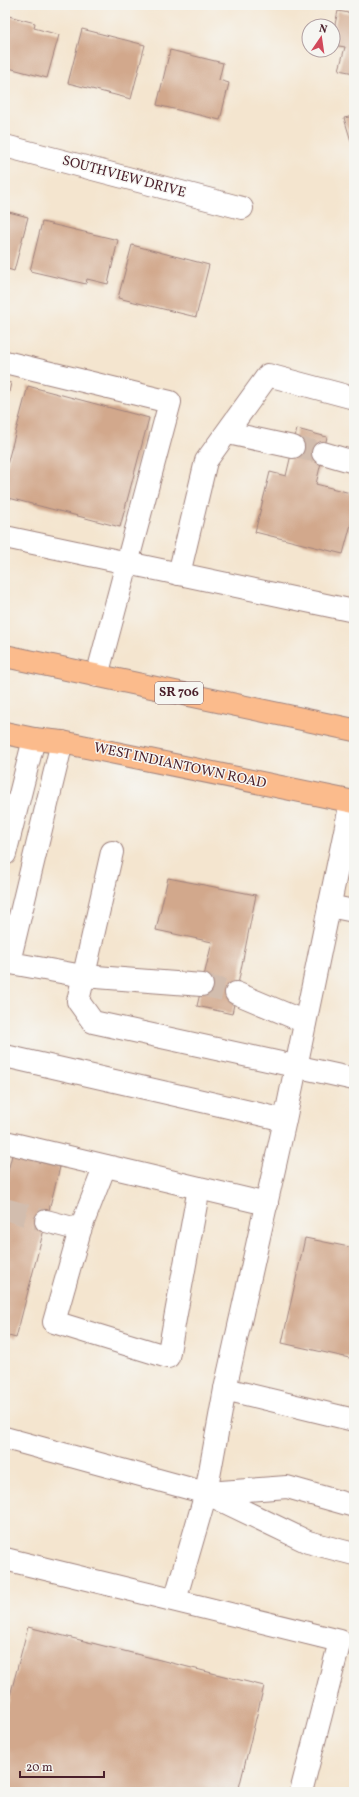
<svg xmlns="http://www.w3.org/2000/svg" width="359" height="1797" viewBox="0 0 359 1797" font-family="Vollkorn,serif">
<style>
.building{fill:#d2a88c}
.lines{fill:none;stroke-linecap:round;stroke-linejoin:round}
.minor-tunnel{stroke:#d2bdae;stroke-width:22;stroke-dasharray:22 11;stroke-linecap:butt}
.minor-casing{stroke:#9f827d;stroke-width:24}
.major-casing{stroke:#9f827d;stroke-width:24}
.minor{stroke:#fff;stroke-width:22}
.major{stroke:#fbbb8c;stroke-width:22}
.labels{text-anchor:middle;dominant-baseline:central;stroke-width:3;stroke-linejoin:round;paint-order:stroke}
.shield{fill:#f6f6f2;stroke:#7e6067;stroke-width:1}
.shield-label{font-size:13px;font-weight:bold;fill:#4a1f2b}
.street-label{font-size:14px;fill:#4a1f2b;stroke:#f6f6f2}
</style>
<rect width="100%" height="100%" fill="#f6f6f2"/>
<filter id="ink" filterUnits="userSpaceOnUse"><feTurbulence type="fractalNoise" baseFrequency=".025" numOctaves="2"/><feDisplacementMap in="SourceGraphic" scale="8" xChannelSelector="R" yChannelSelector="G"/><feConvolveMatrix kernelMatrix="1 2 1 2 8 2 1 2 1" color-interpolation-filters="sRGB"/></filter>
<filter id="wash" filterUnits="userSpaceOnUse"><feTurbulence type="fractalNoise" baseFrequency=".012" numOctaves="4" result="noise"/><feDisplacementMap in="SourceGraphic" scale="16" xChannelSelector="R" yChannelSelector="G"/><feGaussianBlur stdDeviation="0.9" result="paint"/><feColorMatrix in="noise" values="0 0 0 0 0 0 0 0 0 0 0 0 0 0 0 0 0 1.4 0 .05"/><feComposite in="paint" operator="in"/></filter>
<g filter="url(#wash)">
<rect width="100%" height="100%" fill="#f4e5cf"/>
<g id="blocks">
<g class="building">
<path d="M 338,11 L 354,14 L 354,73 L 339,70 L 345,47 L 333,45 L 333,33 Z"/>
<path d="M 5,15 L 35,23 L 34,28 L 59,35 L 47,78 L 5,67 Z"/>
<path d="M 82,29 L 145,45 L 131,99 L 68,83 Z"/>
<path d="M 170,50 L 223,63 L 219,80 L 229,83 L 220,120 L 157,105 Z"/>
<path d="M 354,116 L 354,151 L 344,118 Z"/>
<path d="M 5,211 L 28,217 L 14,271 L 5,268 Z"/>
<path d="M 42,222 L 118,240 L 108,284 L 87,279 L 86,284 L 30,271 Z"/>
<path d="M 132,245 L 209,265 L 196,317 L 118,298 Z"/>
<path d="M 5,382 L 11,383 L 6,406 L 5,406 Z"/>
<path d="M 28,386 L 149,418 L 120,527 L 5,497 L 5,472 Z"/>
<path d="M 297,429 L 327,437 L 316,484 L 354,494 L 354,513 L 343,554 L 255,532 L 270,472 L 286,476 Z"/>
<path d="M 168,878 L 256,895 L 232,1014 L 197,1006 L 212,942 L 156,930 Z"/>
<path d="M 12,1155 L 60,1167 L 16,1338 L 5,1335 L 5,1183 Z"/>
<path d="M 305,1238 L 354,1248 L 354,1359 L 282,1343 Z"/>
<path d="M 28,1627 L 264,1686 L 238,1792 L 5,1792 L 5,1715 Z"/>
</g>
</g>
</g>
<g filter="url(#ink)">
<use href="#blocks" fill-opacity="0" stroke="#9f827d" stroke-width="1"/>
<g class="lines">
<g class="minor-tunnel">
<path d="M 293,447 L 323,453"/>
<path d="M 202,985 L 236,993"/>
<path d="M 5,1209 L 46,1221"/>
</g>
<defs>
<g id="minor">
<path d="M 5,146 L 242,208"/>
<path d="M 5,362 L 170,402 L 97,676"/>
<path d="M 228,433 L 293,447"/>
<path d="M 323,453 L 354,462"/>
<path d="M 5,537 L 354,611"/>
<path d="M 179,574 L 206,461 L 268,375 L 354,398"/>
<path d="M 112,852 L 78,1001 L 93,1022 L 354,1079"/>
<path d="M 5,854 L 34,739"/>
<path d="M 329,906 L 354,911"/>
<path d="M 5,962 L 83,976 L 202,985"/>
<path d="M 9,962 L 62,742"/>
<path d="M 236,993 L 305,1022"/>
<path d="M 5,1056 L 285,1120"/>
<path d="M 5,1142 L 267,1204"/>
<path d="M 46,1221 L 80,1230 L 105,1166"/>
<path d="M 80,1230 L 54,1322 L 168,1357 L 199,1188"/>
<path d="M 225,1389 L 354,1420"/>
<path d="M 5,1438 L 206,1493 L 308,1542 L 354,1554"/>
<path d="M 207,1493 L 287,1487 L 354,1506"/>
<path d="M 5,1559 L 340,1641 L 301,1792"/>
<path d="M 175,1600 L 206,1493 L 225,1389 L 285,1120 L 351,802"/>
</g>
<g id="major">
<path d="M 5,656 L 354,730"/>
<path d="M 5,733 L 34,739 L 62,742 L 354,802"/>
</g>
</defs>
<use href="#minor" class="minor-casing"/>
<use href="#major" class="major-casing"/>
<use href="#minor" class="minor"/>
<use href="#major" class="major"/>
</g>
</g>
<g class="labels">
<rect class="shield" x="155" y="682" width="48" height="22" rx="3"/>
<g class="shield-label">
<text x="179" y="693">SR 706</text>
</g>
<g class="street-label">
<text transform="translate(124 177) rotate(15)">SOUTHVIEW DRIVE</text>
<text transform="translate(180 766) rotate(12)">WEST INDIANTOWN ROAD</text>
</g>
</g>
<rect width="359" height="1797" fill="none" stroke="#f6f6f2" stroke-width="20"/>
<g transform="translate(321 38) rotate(13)"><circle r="19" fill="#f6f6f2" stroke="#b1a0a2"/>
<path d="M0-3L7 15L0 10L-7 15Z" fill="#d1495b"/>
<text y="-6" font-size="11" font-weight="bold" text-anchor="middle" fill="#4a1f2b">N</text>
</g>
<path d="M20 1771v6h84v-6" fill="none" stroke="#4a1f2b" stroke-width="2"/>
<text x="26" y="1771" font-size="12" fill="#4a1f2b" stroke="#f6f6f2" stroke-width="3" paint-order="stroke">20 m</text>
</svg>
